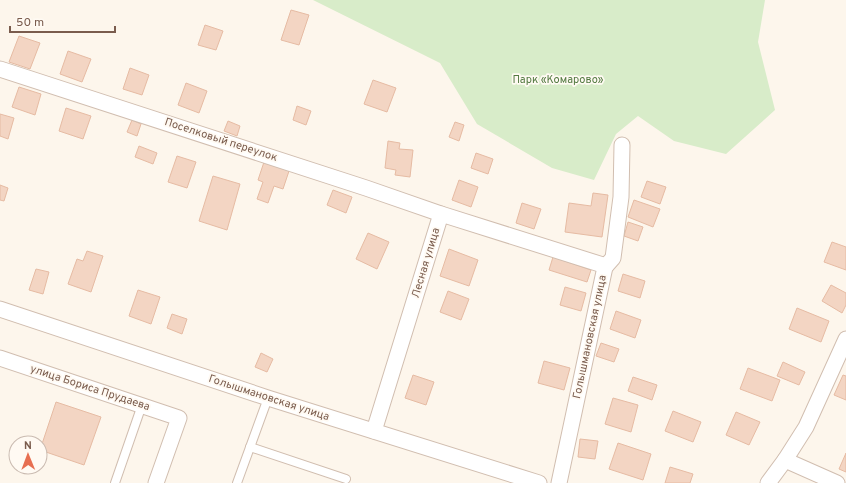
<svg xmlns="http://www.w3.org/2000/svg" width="846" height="483" viewBox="0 0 846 483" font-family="Overpass,sans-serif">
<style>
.green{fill:#d8ecc9}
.building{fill:#f3d5c3;stroke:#e6bba3}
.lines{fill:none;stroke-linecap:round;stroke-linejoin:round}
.lane-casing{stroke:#d1beb0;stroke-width:10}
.street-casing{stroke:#d1beb0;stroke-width:17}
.lane{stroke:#fff;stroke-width:8}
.street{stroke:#fff;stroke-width:15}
.labels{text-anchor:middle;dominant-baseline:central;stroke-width:3.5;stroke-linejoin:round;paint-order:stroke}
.park-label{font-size:11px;fill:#537a41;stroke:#fffaf3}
.street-label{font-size:11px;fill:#7a5c4d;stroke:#fffaf3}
</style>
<rect width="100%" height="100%" fill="#fdf6ec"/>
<path class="green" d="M 313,0 L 765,0 L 758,42 L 775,110 L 726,154 L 674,141 L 638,116 L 616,134 L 594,180 L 552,168 L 477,124 L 440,63 Z"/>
<g class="building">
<path d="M 291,10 L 309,15 L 299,45 L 281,40 Z"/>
<path d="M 205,25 L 223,31 L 216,50 L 198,45 Z"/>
<path d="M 19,36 L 40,43 L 30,69 L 9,62 Z"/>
<path d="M 68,51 L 91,59 L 82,82 L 60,74 Z"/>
<path d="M 130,68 L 149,75 L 142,95 L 123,89 Z"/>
<path d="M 373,80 L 396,88 L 387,112 L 364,104 Z"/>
<path d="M 186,83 L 207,91 L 199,113 L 178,105 Z"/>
<path d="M 19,87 L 41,94 L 35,115 L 12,107 Z"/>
<path d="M 297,106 L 311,111 L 306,125 L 293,120 Z"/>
<path d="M 66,108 L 91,116 L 83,139 L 59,131 Z"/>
<path d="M 0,114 L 14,118 L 8,139 L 0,136 Z"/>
<path d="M 132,120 L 141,124 L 137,136 L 127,132 Z"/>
<path d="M 228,121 L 240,126 L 237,136 L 224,131 Z"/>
<path d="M 455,122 L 464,125 L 459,141 L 449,137 Z"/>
<path d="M 388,141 L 400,143 L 399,149 L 413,150 L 410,177 L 395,175 L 396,170 L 385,168 Z"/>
<path d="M 139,146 L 157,153 L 153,164 L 135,157 Z"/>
<path d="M 476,153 L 493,159 L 488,174 L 471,168 Z"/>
<path d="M 177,156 L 196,162 L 187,188 L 168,182 Z"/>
<path d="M 264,162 L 289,171 L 283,189 L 274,186 L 268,203 L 257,199 L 263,182 L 258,180 Z"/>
<path d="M 213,176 L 240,184 L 227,230 L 199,221 Z"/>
<path d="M 459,180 L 478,187 L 471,207 L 452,200 Z"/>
<path d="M 647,181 L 666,187 L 660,204 L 641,197 Z"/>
<path d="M 0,185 L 8,188 L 4,201 L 0,200 Z"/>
<path d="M 333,190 L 352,197 L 346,213 L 327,205 Z"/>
<path d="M 593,193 L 608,195 L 602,237 L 565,232 L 569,203 L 591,206 Z"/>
<path d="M 634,200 L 660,209 L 653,227 L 628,217 Z"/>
<path d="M 522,203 L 541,209 L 534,229 L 516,223 Z"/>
<path d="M 628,222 L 643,227 L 638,241 L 624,236 Z"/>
<path d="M 368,233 L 389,242 L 377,269 L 356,259 Z"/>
<path d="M 832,242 L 846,247 L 846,270 L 824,262 Z"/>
<path d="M 449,249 L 478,260 L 469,286 L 440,276 Z"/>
<path d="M 87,251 L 103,256 L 91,292 L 68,284 L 77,259 L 83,261 Z"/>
<path d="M 553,257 L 591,270 L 587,282 L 549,270 Z"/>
<path d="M 36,269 L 49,272 L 43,294 L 29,290 Z"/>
<path d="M 623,274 L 645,281 L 640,298 L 618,291 Z"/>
<path d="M 831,285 L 846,293 L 846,305 L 842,313 L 822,301 Z"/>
<path d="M 565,287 L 586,293 L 581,311 L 560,305 Z"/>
<path d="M 138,290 L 160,297 L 151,324 L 129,316 Z"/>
<path d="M 448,291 L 469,299 L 461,320 L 440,312 Z"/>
<path d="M 797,308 L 829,321 L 821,342 L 789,329 Z"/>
<path d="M 616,311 L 641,320 L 635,338 L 610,329 Z"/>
<path d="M 172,314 L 187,319 L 182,334 L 167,328 Z"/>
<path d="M 601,343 L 619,349 L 614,362 L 596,356 Z"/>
<path d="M 261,353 L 273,359 L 267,372 L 255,367 Z"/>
<path d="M 544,361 L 570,368 L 564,390 L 538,383 Z"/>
<path d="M 783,362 L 805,372 L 799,385 L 777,376 Z"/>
<path d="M 748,368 L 780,380 L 772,401 L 740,389 Z"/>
<path d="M 413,375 L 434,382 L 426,405 L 405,398 Z"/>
<path d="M 843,375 L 846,376 L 846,400 L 834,395 Z"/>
<path d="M 633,377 L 657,385 L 652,400 L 628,391 Z"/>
<path d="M 613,398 L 638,405 L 631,432 L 605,424 Z"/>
<path d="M 56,402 L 101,417 L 84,465 L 40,450 Z"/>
<path d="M 673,411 L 701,422 L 693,442 L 665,431 Z"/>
<path d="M 736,412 L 760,422 L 749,445 L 726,435 Z"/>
<path d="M 580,439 L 598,441 L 595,459 L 578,457 Z"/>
<path d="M 618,443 L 651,454 L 643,480 L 609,469 Z"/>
<path d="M 846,453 L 846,472 L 839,469 Z"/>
<path d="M 670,467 L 693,474 L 690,483 L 665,483 Z"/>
</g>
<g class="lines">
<defs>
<g id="lane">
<path d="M 250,447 L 346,479"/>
<path d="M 115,483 L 142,405"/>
<path d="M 237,483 L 268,398"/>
</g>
<g id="street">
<path d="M 0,69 L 366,188 L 441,214"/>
<path d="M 0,309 L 268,398 L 539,483"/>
<path d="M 0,358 L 179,418 L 156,483"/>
<path d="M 374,431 L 441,214 L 606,266"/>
<path d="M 785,460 L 837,483"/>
<path d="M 559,483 L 605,267 L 613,258 L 621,197 L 622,145"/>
<path d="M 768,483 L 785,460 L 806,427 L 846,339"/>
</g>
</defs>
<use href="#lane" class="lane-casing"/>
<use href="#street" class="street-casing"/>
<use href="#lane" class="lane"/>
<use href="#street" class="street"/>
</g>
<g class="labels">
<g class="park-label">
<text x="558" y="80">Парк «Комарово»</text>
</g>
<g class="street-label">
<text transform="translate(221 140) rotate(18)">Поселковый переулок</text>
<text transform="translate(426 263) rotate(-73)">Лесная улица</text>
<text transform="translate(590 337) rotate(-78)">Голышмановская улица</text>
<text transform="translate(90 388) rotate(18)">улица Бориса Прудаева</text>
<text transform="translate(269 398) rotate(18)">Голышмановская улица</text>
</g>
</g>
<g transform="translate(28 455) rotate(359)"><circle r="19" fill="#fffaf3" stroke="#cabbb1"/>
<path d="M0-3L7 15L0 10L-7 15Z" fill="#e76f51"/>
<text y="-6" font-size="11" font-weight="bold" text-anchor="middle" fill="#7a5c4d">N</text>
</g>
<path d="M10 26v6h105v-6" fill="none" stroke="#7a5c4d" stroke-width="2"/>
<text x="16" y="26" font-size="12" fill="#7a5c4d" stroke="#fffaf3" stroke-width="3" paint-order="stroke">50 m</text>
</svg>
